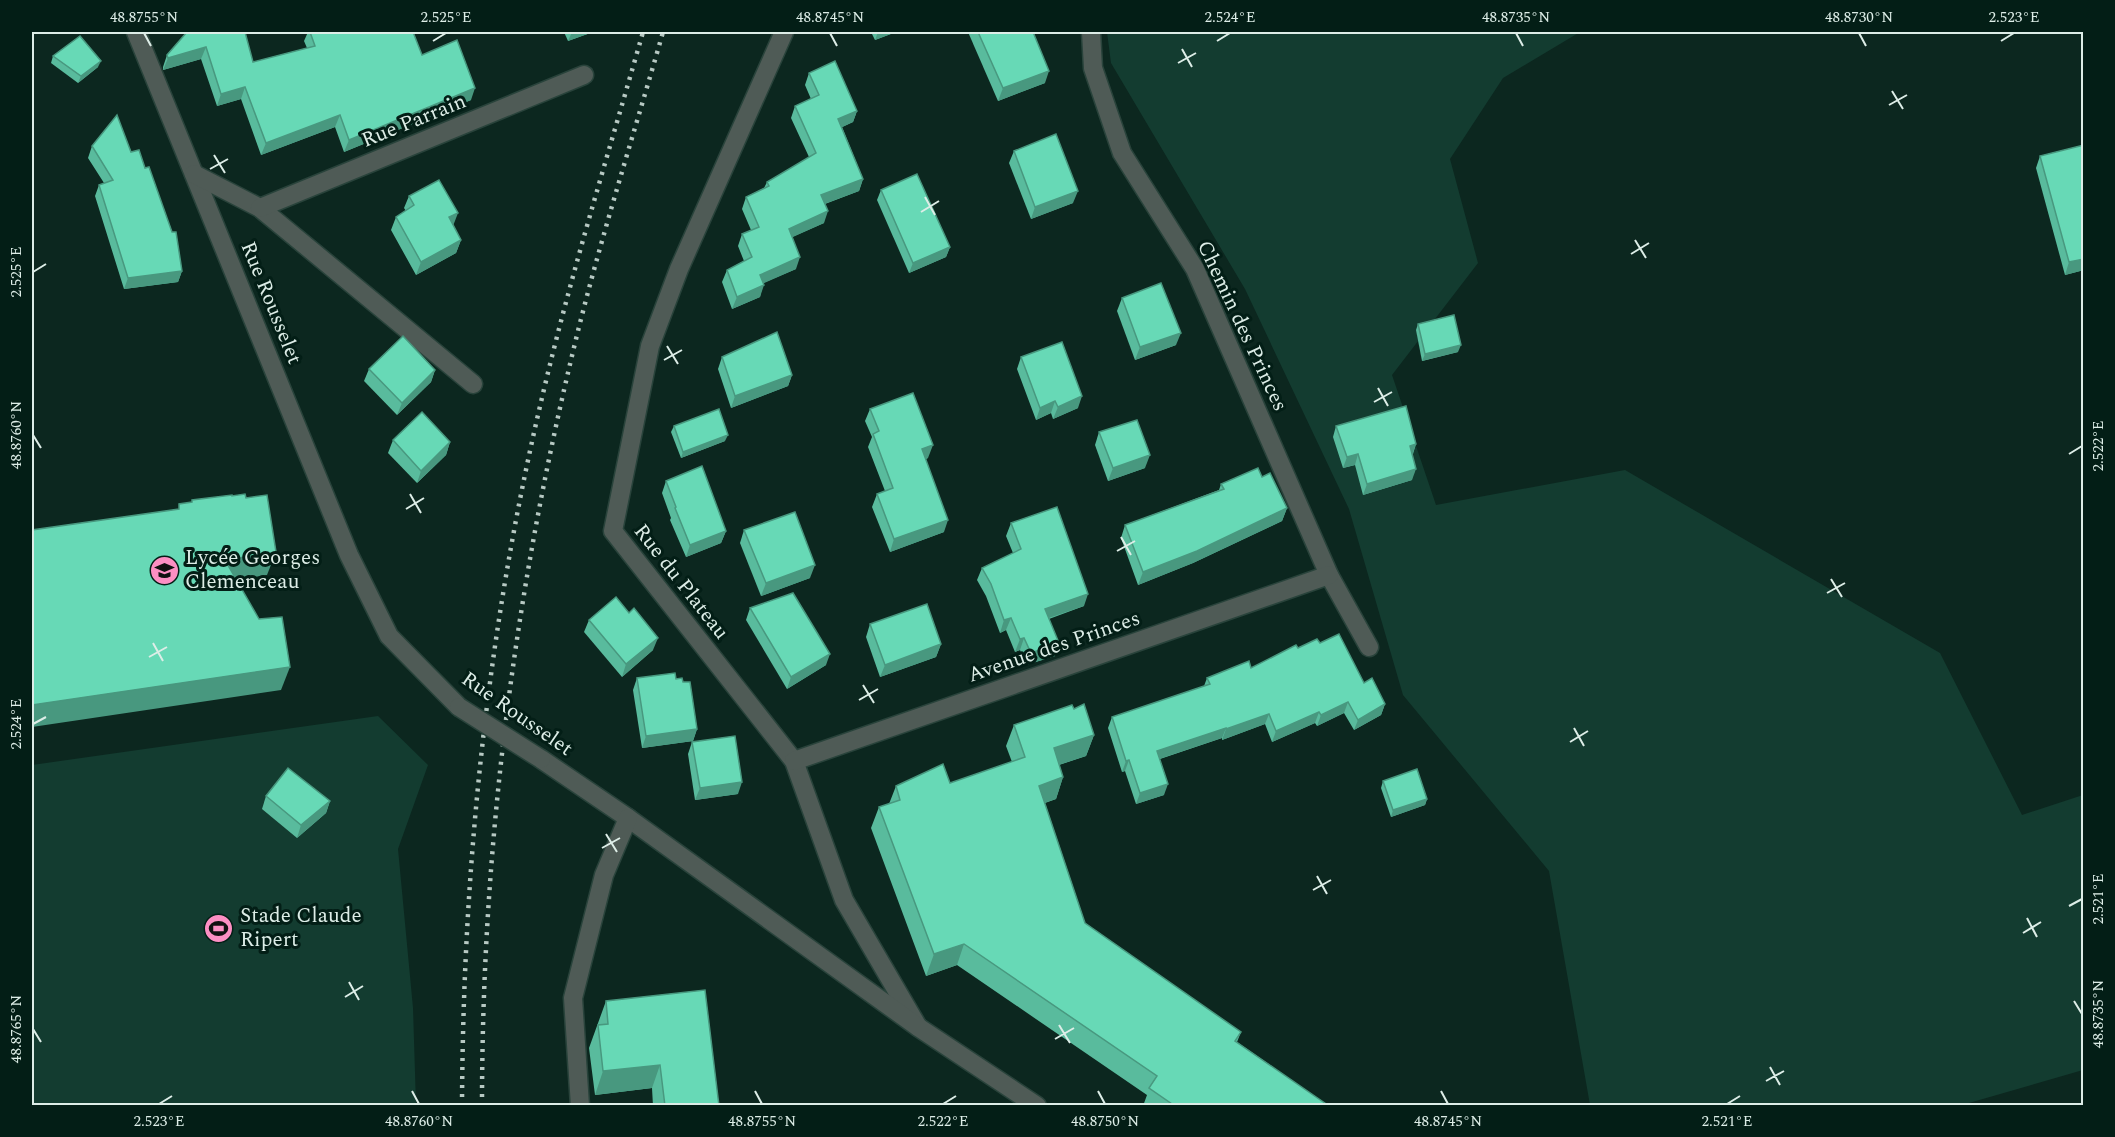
<svg xmlns="http://www.w3.org/2000/svg" width="2115" height="1137" viewBox="0 0 2115 1137" font-family="Spectral,serif">
<style>
.green{fill:#133c30}
.lines{fill:none;stroke-linecap:round;stroke-linejoin:round}
.minor-casing{stroke:#29433b;stroke-width:21}
.minor{stroke:#4f5b56;stroke-width:18}
.rail{stroke:#b7c9c3;stroke-width:4.5;stroke-dasharray:3 6;stroke-linecap:butt}
.minor-bridge-casing{stroke:#29433b;stroke-width:21;stroke-linecap:butt}
.minor-bridge{stroke:#4f5b56;stroke-width:18}
.wall{fill:#59bb9d}
.shaded-wall{fill:#48987f}
.building{fill:#67d9b6;stroke:#48987f;stroke-width:1.5}
.ticks{fill:none;stroke:#ddede7;stroke-width:2}
.labels{text-anchor:middle;dominant-baseline:central;stroke-width:6;stroke-linejoin:round;paint-order:stroke}
.street-label{font-size:21px;fill:#ddede7;stroke:#031e16}
.poi-label{font-size:21px;fill:#ddede7;stroke:#031e16;text-anchor:start}
.neatline{fill:none;stroke:#ddede7;stroke-width:2}
.ticks-label{font-size:15px;text-anchor:middle;fill:#ddede7}
</style>
<rect width="100%" height="100%" fill="#0c271f"/>
<g class="green">
<path d="M 1107,32 L 1580,32 L 1503,78 L 1450,159 L 1478,263 L 1392,375 L 1436,505 L 1625,470 L 1940,653 L 2022,815 L 2083,795 L 2083,1070 L 1962,1105 L 1590,1105 L 1549,871 L 1403,695 L 1349,509 L 1245,289 L 1111,63 Z"/>
<path d="M 378,716 L 428,765 L 398,849 L 413,1008 L 416,1105 L 32,1105 L 32,765 Z"/>
</g>
<g class="lines">
<defs>
<g id="minor">
<path d="M 136,32 L 349,555 L 389,636 L 459,707"/>
<path d="M 784,32 L 679,269 L 650,346 L 613,531 L 794,761 L 844,900 L 918,1027"/>
<path d="M 1091,32 L 1093,68 L 1122,153 L 1195,269 L 1329,575 L 1369,647"/>
<path d="M 194,174 L 260,208 L 473,384"/>
<path d="M 260,208 L 584,75"/>
<path d="M 541,759 L 628,818 L 918,1027 L 1037,1106"/>
<path d="M 794,761 L 1329,575"/>
<path d="M 580,1106 L 573,998 L 604,875 L 628,818"/>
</g>
</defs>
<use href="#minor" class="minor-casing"/>
<use href="#minor" class="minor"/>
<g class="rail">
<path d="M 462,1106 C 463,870 487,632 541,402 C 570,277 608,155 643,32"/>
<path d="M 482,1106 C 482,854 513,604 571,360 C 597,249 632,141 663,32"/>
</g>
<defs>
<path id="minor-bridge" d="M 459,707 L 541,759"/>
</defs>
<use href="#minor-bridge" class="minor-bridge-casing"/>
<use href="#minor-bridge" class="minor-bridge"/>
</g>
<g class="wall">
<path d="M 187,32 L 253,62 L 307,48 L 304,41 L 308,32 L 413,32 L 422,55 L 471,100 L 344,152 L 335,127 L 261,155 L 241,99 L 217,106 L 201,59 L 163,70 L 163,67 L 167,55 Z"/>
<path d="M 564,32 L 593,32 L 568,41 Z"/>
<path d="M 871,32 L 896,32 L 875,40 Z"/>
<path d="M 968,32 L 1033,32 L 1045,83 L 998,101 Z"/>
<path d="M 53,56 L 98,67 L 78,83 L 51,63 Z"/>
<path d="M 809,73 L 857,111 L 853,122 L 842,127 L 863,179 L 859,191 L 825,204 L 824,223 L 792,237 L 796,269 L 763,283 L 760,297 L 732,309 L 722,282 L 727,270 L 744,261 L 738,246 L 742,234 L 751,230 L 742,209 L 746,197 L 764,188 L 767,182 L 809,157 L 791,118 L 795,106 L 811,99 L 805,85 Z"/>
<path d="M 2084,145 L 2084,270 L 2065,275 L 2036,168 L 2040,156 Z"/>
<path d="M 92,146 L 131,152 L 145,168 L 182,271 L 178,282 L 124,289 L 95,196 L 99,185 L 104,183 L 88,158 Z"/>
<path d="M 1014,151 L 1073,203 L 1031,219 L 1009,163 Z"/>
<path d="M 881,190 L 950,247 L 946,257 L 909,273 L 877,200 Z"/>
<path d="M 409,196 L 453,226 L 461,240 L 456,253 L 416,275 L 391,230 L 396,217 L 406,211 L 404,208 Z"/>
<path d="M 1122,298 L 1176,345 L 1135,360 L 1117,311 Z"/>
<path d="M 1418,324 L 1458,352 L 1422,361 L 1416,330 Z"/>
<path d="M 722,357 L 792,375 L 788,386 L 731,408 L 718,369 Z"/>
<path d="M 1021,357 L 1078,408 L 1053,419 L 1051,413 L 1036,420 L 1017,369 Z"/>
<path d="M 369,369 L 435,370 L 431,382 L 397,415 L 364,381 Z"/>
<path d="M 870,409 L 928,458 L 926,459 L 944,532 L 890,552 L 872,507 L 877,494 L 885,491 L 868,447 L 872,437 L 865,421 Z"/>
<path d="M 674,426 L 725,441 L 681,458 L 671,432 Z"/>
<path d="M 1336,426 L 1416,444 L 1413,454 L 1412,480 L 1363,495 L 1355,465 L 1343,468 L 1333,437 Z"/>
<path d="M 1099,432 L 1145,468 L 1108,481 L 1095,445 Z"/>
<path d="M 393,440 L 450,442 L 446,455 L 417,483 L 388,453 Z"/>
<path d="M 1262,477 L 1287,508 L 1282,521 L 1193,563 L 1138,585 L 1121,538 L 1125,525 L 1219,490 L 1221,484 Z"/>
<path d="M 666,481 L 726,531 L 721,543 L 686,557 L 670,520 L 671,518 L 662,493 Z"/>
<path d="M 1011,523 L 1084,606 L 1049,619 L 1055,656 L 1026,665 L 1020,650 L 1015,652 L 1006,630 L 1000,633 L 986,596 L 977,580 L 982,568 L 1013,553 L 1006,536 Z"/>
<path d="M 744,530 L 810,578 L 761,596 L 740,543 Z"/>
<path d="M 750,608 L 826,665 L 787,689 L 746,620 Z"/>
<path d="M 589,620 L 653,650 L 622,677 L 584,632 Z"/>
<path d="M 870,624 L 941,644 L 936,657 L 880,677 L 866,637 Z"/>
<path d="M 1320,643 L 1364,683 L 1385,704 L 1381,715 L 1354,730 L 1344,713 L 1317,726 L 1315,723 L 1272,742 L 1265,724 L 1222,740 L 1222,738 L 1160,759 L 1164,795 L 1136,804 L 1125,771 L 1122,772 L 1108,728 L 1112,717 L 1204,686 L 1207,678 L 1251,668 L 1298,648 Z"/>
<path d="M 637,678 L 676,679 L 697,729 L 693,741 L 642,748 L 633,690 Z"/>
<path d="M 1074,709 L 1094,735 L 1086,756 L 1059,765 L 1063,777 L 1056,799 L 1045,803 L 1085,923 L 1241,1032 L 1237,1042 L 1329,1106 L 1143,1106 L 1147,1095 L 957,965 L 926,976 L 871,828 L 879,807 L 889,804 L 896,786 L 950,783 L 1012,762 L 1006,746 L 1014,725 Z"/>
<path d="M 692,742 L 738,794 L 695,800 L 688,754 Z"/>
<path d="M 1383,781 L 1427,799 L 1425,805 L 1391,817 L 1381,788 Z"/>
<path d="M 266,796 L 330,801 L 326,813 L 297,838 L 262,809 Z"/>
<path d="M 606,1001 L 719,1106 L 653,1106 L 652,1088 L 595,1095 L 589,1048 Z"/>
</g>
<g class="shaded-wall">
<path d="M 572,32 L 593,32 L 568,41 Z"/>
<path d="M 878,32 L 896,32 L 875,40 Z"/>
<path d="M 206,47 L 201,59 L 163,70 L 168,58 Z"/>
<path d="M 101,61 L 98,67 L 78,83 L 81,76 Z"/>
<path d="M 1049,71 L 1045,83 L 998,101 L 1003,88 Z"/>
<path d="M 245,87 L 241,99 L 217,106 L 221,94 Z"/>
<path d="M 475,88 L 471,100 L 344,152 L 349,140 Z"/>
<path d="M 857,111 L 853,122 L 834,131 L 838,119 Z"/>
<path d="M 340,115 L 335,127 L 261,155 L 266,143 Z"/>
<path d="M 863,179 L 859,191 L 816,207 L 821,195 Z"/>
<path d="M 1078,191 L 1073,203 L 1031,219 L 1035,207 Z"/>
<path d="M 828,211 L 824,223 L 784,241 L 789,229 Z"/>
<path d="M 458,213 L 453,226 L 449,217 Z"/>
<path d="M 461,240 L 456,253 L 416,275 L 421,262 Z"/>
<path d="M 950,247 L 946,257 L 909,273 L 913,263 Z"/>
<path d="M 800,257 L 796,269 L 755,287 L 760,275 Z"/>
<path d="M 2084,259 L 2084,270 L 2065,275 L 2069,262 Z"/>
<path d="M 182,271 L 178,282 L 124,289 L 128,278 Z"/>
<path d="M 764,285 L 760,297 L 732,309 L 737,297 Z"/>
<path d="M 1181,333 L 1176,345 L 1135,360 L 1140,347 Z"/>
<path d="M 1461,345 L 1458,352 L 1422,361 L 1425,354 Z"/>
<path d="M 435,370 L 431,382 L 397,415 L 402,403 Z"/>
<path d="M 792,375 L 788,386 L 731,408 L 735,396 Z"/>
<path d="M 1082,396 L 1078,408 L 1053,419 L 1058,407 Z"/>
<path d="M 1055,401 L 1051,413 L 1036,420 L 1040,408 Z"/>
<path d="M 728,435 L 725,441 L 681,458 L 683,452 Z"/>
<path d="M 450,442 L 446,455 L 417,483 L 421,471 Z"/>
<path d="M 1416,444 L 1412,455 L 1410,446 Z"/>
<path d="M 933,445 L 928,458 L 918,461 L 922,449 Z"/>
<path d="M 1358,454 L 1355,465 L 1343,468 L 1347,457 Z"/>
<path d="M 1150,455 L 1145,468 L 1108,481 L 1113,468 Z"/>
<path d="M 1416,469 L 1412,480 L 1363,495 L 1367,484 Z"/>
<path d="M 1287,508 L 1282,521 L 1193,563 L 1138,585 L 1143,572 Z"/>
<path d="M 948,520 L 944,532 L 890,552 L 894,539 Z"/>
<path d="M 726,531 L 721,543 L 686,557 L 690,545 Z"/>
<path d="M 276,552 L 267,575 L 216,583 L 225,560 Z"/>
<path d="M 815,565 L 810,578 L 761,596 L 766,583 Z"/>
<path d="M 1088,594 L 1084,606 L 1040,621 L 1045,609 Z"/>
<path d="M 1011,618 L 1006,630 L 1000,633 L 1004,620 Z"/>
<path d="M 658,638 L 653,650 L 622,677 L 626,664 Z"/>
<path d="M 1024,638 L 1020,650 L 1015,652 L 1020,639 Z"/>
<path d="M 1059,643 L 1055,656 L 1026,665 L 1031,653 Z"/>
<path d="M 941,644 L 936,657 L 880,677 L 885,665 Z"/>
<path d="M 830,654 L 826,665 L 787,689 L 791,677 Z"/>
<path d="M 290,667 L 281,690 L 32,727 L 32,705 Z"/>
<path d="M 1348,702 L 1344,713 L 1317,726 L 1321,715 Z"/>
<path d="M 1385,704 L 1381,715 L 1354,730 L 1358,720 Z"/>
<path d="M 1319,712 L 1315,723 L 1272,742 L 1276,731 Z"/>
<path d="M 1269,714 L 1265,724 L 1222,740 L 1226,729 Z"/>
<path d="M 1226,728 L 1222,738 L 1153,761 L 1157,751 Z"/>
<path d="M 697,729 L 693,741 L 642,748 L 646,736 Z"/>
<path d="M 1094,735 L 1086,756 L 1046,769 L 1054,748 Z"/>
<path d="M 1129,760 L 1125,771 L 1122,772 L 1126,761 Z"/>
<path d="M 1063,777 L 1056,799 L 1032,807 L 1039,786 Z"/>
<path d="M 742,782 L 738,794 L 695,800 L 700,788 Z"/>
<path d="M 1168,784 L 1164,795 L 1136,804 L 1140,793 Z"/>
<path d="M 1427,799 L 1425,805 L 1391,817 L 1393,810 Z"/>
<path d="M 330,801 L 326,813 L 297,838 L 301,825 Z"/>
<path d="M 964,944 L 957,965 L 926,976 L 934,954 Z"/>
<path d="M 660,1065 L 652,1088 L 595,1095 L 603,1071 Z"/>
</g>
<g class="building">
<path d="M 187,32 L 245,32 L 253,62 L 315,46 L 310,32 L 413,32 L 422,55 L 457,40 L 475,88 L 349,140 L 340,115 L 266,143 L 245,87 L 221,94 L 206,47 L 168,58 L 167,55 Z"/>
<path d="M 978,32 L 1033,32 L 1049,71 L 1003,88 Z"/>
<path d="M 80,36 L 101,61 L 81,76 L 53,56 Z"/>
<path d="M 835,61 L 857,111 L 838,119 L 863,179 L 821,195 L 828,211 L 789,229 L 800,257 L 760,275 L 764,285 L 737,297 L 727,270 L 752,257 L 742,234 L 759,227 L 746,197 L 769,186 L 767,182 L 816,153 L 795,106 L 819,95 L 809,73 Z"/>
<path d="M 117,115 L 131,152 L 139,150 L 145,168 L 149,167 L 172,232 L 176,232 L 182,271 L 128,278 L 99,185 L 113,180 L 92,146 Z"/>
<path d="M 1056,134 L 1078,191 L 1035,207 L 1014,151 Z"/>
<path d="M 2084,145 L 2084,259 L 2069,262 L 2040,156 Z"/>
<path d="M 917,174 L 950,247 L 913,263 L 881,190 Z"/>
<path d="M 439,180 L 458,213 L 449,217 L 461,240 L 421,262 L 396,217 L 414,205 L 409,196 Z"/>
<path d="M 1161,283 L 1181,333 L 1140,347 L 1122,298 Z"/>
<path d="M 1454,315 L 1461,345 L 1425,354 L 1418,324 Z"/>
<path d="M 777,332 L 792,375 L 735,396 L 722,357 Z"/>
<path d="M 403,336 L 435,370 L 402,403 L 369,369 Z"/>
<path d="M 1062,342 L 1082,396 L 1058,407 L 1055,401 L 1040,408 L 1021,357 Z"/>
<path d="M 913,393 L 933,445 L 922,449 L 948,520 L 894,539 L 877,494 L 893,488 L 873,434 L 879,431 L 870,409 Z"/>
<path d="M 1406,406 L 1416,444 L 1410,446 L 1416,469 L 1367,484 L 1358,454 L 1347,457 L 1336,426 Z"/>
<path d="M 719,409 L 728,435 L 683,452 L 674,426 Z"/>
<path d="M 422,412 L 450,442 L 421,471 L 393,440 Z"/>
<path d="M 1137,420 L 1150,455 L 1113,468 L 1099,432 Z"/>
<path d="M 702,466 L 726,531 L 690,545 L 675,508 L 676,507 L 666,481 Z"/>
<path d="M 1258,468 L 1262,477 L 1270,473 L 1287,508 L 1197,551 L 1143,572 L 1125,525 L 1224,489 L 1221,484 Z"/>
<path d="M 245,494 L 246,498 L 267,495 L 276,552 L 225,560 L 259,619 L 282,617 L 290,667 L 32,705 L 32,530 L 179,509 L 179,504 L 192,502 L 192,500 L 232,495 L 232,496 Z"/>
<path d="M 1057,507 L 1088,594 L 1045,609 L 1059,643 L 1031,653 L 1024,638 L 1020,639 L 1011,618 L 1004,620 L 991,584 L 982,568 L 1021,549 L 1011,523 Z"/>
<path d="M 795,512 L 815,565 L 766,583 L 744,530 Z"/>
<path d="M 793,593 L 830,654 L 791,677 L 750,608 Z"/>
<path d="M 616,597 L 629,613 L 634,608 L 658,638 L 626,664 L 589,620 Z"/>
<path d="M 927,604 L 941,644 L 885,665 L 870,624 Z"/>
<path d="M 1339,634 L 1364,683 L 1372,678 L 1385,704 L 1358,720 L 1348,702 L 1321,715 L 1319,712 L 1276,731 L 1269,714 L 1226,729 L 1226,728 L 1157,751 L 1168,784 L 1140,793 L 1129,760 L 1126,761 L 1112,717 L 1210,684 L 1207,678 L 1249,661 L 1251,668 L 1296,645 L 1298,648 L 1317,639 L 1320,643 Z"/>
<path d="M 675,673 L 676,679 L 682,678 L 683,682 L 690,682 L 697,729 L 646,736 L 637,678 Z"/>
<path d="M 1084,704 L 1094,735 L 1054,748 L 1063,777 L 1039,786 L 1085,923 L 1241,1032 L 1235,1041 L 1329,1106 L 1175,1106 L 1149,1088 L 1157,1076 L 964,944 L 934,954 L 879,807 L 900,800 L 896,786 L 943,764 L 950,783 L 1025,757 L 1014,725 L 1072,705 L 1074,709 Z"/>
<path d="M 735,736 L 742,782 L 700,788 L 692,742 Z"/>
<path d="M 288,768 L 330,801 L 301,825 L 266,796 Z"/>
<path d="M 1417,769 L 1427,799 L 1393,810 L 1383,781 Z"/>
<path d="M 705,990 L 719,1106 L 665,1106 L 660,1065 L 603,1071 L 598,1025 L 608,1024 L 606,1001 Z"/>
</g>
<path class="ticks" d="M 144,33 L 151,46M 830,33 L 837,46M 1516,33 L 1523,46M 1859,33 L 1866,46M 433,41 L 446,33M 1217,41 L 1230,33M 2001,41 L 2014,33M 1182,49 L 1192,67M 1178,63 L 1196,53M 1892,91 L 1903,109M 1889,105 L 1907,95M 214,155 L 225,173M 210,169 L 228,159M 925,197 L 935,215M 921,212 L 939,201M 1635,240 L 1646,258M 1631,254 L 1649,243M 33,272 L 46,264M 667,346 L 678,364M 664,360 L 682,350M 1378,388 L 1388,406M 1374,402 L 1392,392M 33,435 L 41,448M 2069,454 L 2082,446M 410,494 L 421,513M 406,509 L 424,498M 1121,537 L 1131,555M 1117,551 L 1135,541M 1831,579 L 1842,597M 1827,593 L 1845,583M 153,643 L 163,661M 149,657 L 167,647M 863,685 L 874,703M 859,700 L 878,689M 33,724 L 46,717M 1574,728 L 1584,746M 1570,742 L 1588,731M 606,834 L 617,852M 602,848 L 620,838M 1317,876 L 1327,894M 1313,890 L 1331,880M 2069,906 L 2082,899M 2027,918 L 2037,937M 2023,933 L 2041,922M 349,982 L 359,1000M 345,997 L 363,986M 2074,1001 L 2082,1014M 1059,1025 L 1070,1043M 33,1029 L 41,1042M 1055,1039 L 1074,1028M 1770,1067 L 1780,1085M 1766,1081 L 1784,1071M 412,1091 L 419,1104M 755,1091 L 762,1104M 1098,1091 L 1105,1104M 1441,1091 L 1448,1104M 159,1104 L 172,1096M 943,1104 L 956,1096M 1727,1104 L 1740,1096"/>
<defs>
<symbol id="school-disc" viewBox="-11 -11 22 22"><circle r="9.5" fill="#fc8fc3" stroke="#031e16"/><path d="M0-5L7-2L0 1L-7-2ZM-4 1L0 2.5L4 1V4Q0 6-4 4Z" fill="#111"/></symbol>
<symbol id="stadium-disc" viewBox="-11 -11 22 22"><circle r="9.5" fill="#fc8fc3" stroke="#031e16"/><path d="M0-5a6.5 5 0 1 0 0 10a6.5 5 0 1 0 0-10ZM-3.5-1.8h7v3.6h-7Z" fill="#111"/></symbol>
</defs>
<g fill-rule="evenodd">
<use href="#school-disc" x="148" y="554" width="33" height="33"/>
<use href="#stadium-disc" x="202" y="912" width="33" height="33"/>
</g>
<g class="labels">
<g class="street-label">
<text transform="translate(414 121) rotate(-22)">Rue Parrain</text>
<text transform="translate(271 303) rotate(68)">Rue Rousselet</text>
<text transform="translate(1242 326) rotate(65)">Chemin des Princes</text>
<text transform="translate(681 582) rotate(52)">Rue du Plateau</text>
<text transform="translate(1054 647) rotate(-19)">Avenue des Princes</text>
<text transform="translate(517 714) rotate(35)">Rue Rousselet</text>
</g>
<g class="poi-label">
<text x="185" y="558">Lycée Georges<tspan x="185" dy="24">Clemenceau</tspan></text>
<text x="240" y="916">Stade Claude<tspan x="240" dy="24">Ripert</tspan></text>
</g>
</g>
<rect width="2115" height="1137" fill="none" stroke="#031e16" stroke-width="66"/>
<rect x="33" y="33" width="2049" height="1071" class="neatline"/>
<g class="ticks-label">
<text x="144" y="22">48.8755°N</text>
<text x="446" y="22">2.525°E</text>
<text x="830" y="22">48.8745°N</text>
<text x="1230" y="22">2.524°E</text>
<text x="1516" y="22">48.8735°N</text>
<text x="1859" y="22">48.8730°N</text>
<text x="2014" y="22">2.523°E</text>
<text transform="translate(16 272) rotate(-90)" y="5">2.525°E</text>
<text transform="translate(16 435) rotate(-90)" y="5">48.8760°N</text>
<text transform="translate(2098 446) rotate(-90)" y="5">2.522°E</text>
<text transform="translate(16 724) rotate(-90)" y="5">2.524°E</text>
<text transform="translate(2098 899) rotate(-90)" y="5">2.521°E</text>
<text transform="translate(2098 1014) rotate(-90)" y="5">48.8735°N</text>
<text transform="translate(16 1029) rotate(-90)" y="5">48.8765°N</text>
<text x="159" y="1126">2.523°E</text>
<text x="419" y="1126">48.8760°N</text>
<text x="762" y="1126">48.8755°N</text>
<text x="943" y="1126">2.522°E</text>
<text x="1105" y="1126">48.8750°N</text>
<text x="1448" y="1126">48.8745°N</text>
<text x="1727" y="1126">2.521°E</text>
</g>
</svg>
